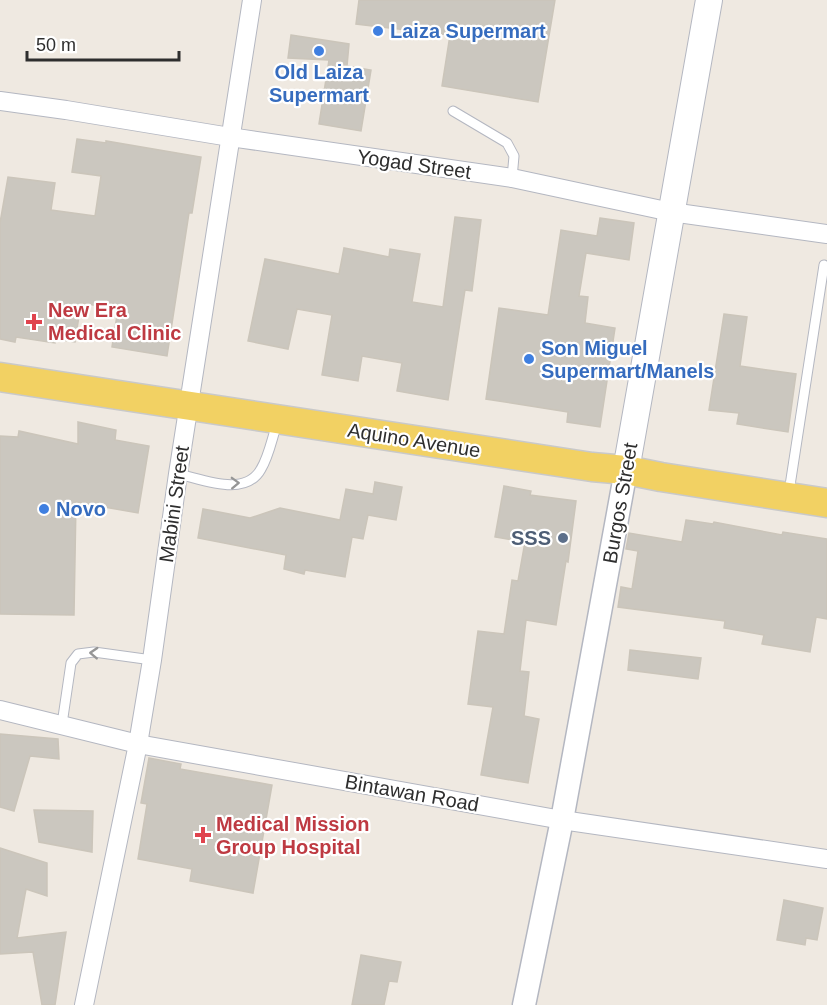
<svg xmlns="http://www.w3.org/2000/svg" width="827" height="1005" viewBox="0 0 827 1005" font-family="Helvetica,sans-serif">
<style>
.building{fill:#cbc7bf;stroke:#cbc5ba;stroke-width:1.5}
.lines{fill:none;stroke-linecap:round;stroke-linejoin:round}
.service-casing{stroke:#b4b7c1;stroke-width:11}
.minor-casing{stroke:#b4b7c1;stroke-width:20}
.tertiary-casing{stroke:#b4b7c1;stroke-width:25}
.secondary-casing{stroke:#b4b7c1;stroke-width:28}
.primary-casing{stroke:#c9c9c9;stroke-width:31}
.service{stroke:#fff;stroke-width:9}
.minor{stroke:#fff;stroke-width:18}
.tertiary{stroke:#fff;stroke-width:22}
.secondary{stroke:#fff;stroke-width:26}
.primary{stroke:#f2d163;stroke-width:28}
.oneway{stroke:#969696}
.shop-dot{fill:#3f7fe0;stroke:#fff;stroke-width:2}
.health-dot{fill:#e0444e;stroke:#fff;stroke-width:2}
.service-dot{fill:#5c6f8a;stroke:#fff;stroke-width:2}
.labels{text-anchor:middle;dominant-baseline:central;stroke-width:4.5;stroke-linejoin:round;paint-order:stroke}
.shop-label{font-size:20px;font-weight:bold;fill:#366cbe;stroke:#fff;text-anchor:start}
.street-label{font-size:20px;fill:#2e2e2e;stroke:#fff}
.health-label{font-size:20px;font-weight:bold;fill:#be3a42;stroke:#fff;text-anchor:start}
.service-label{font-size:20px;font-weight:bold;fill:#4e5e75;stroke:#fff;text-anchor:end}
</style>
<rect width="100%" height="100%" fill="#efe9e1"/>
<g class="building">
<path d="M 359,0 L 555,0 L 538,102 L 442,86 L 450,35 L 356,24 Z"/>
<path d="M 291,35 L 349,44 L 347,66 L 371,70 L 361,131 L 319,124 L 329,60 L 288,58 Z"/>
<path d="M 77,139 L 106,143 L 106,141 L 201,157 L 192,213 L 189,213 L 167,356 L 112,347 L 118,309 L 81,303 L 75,342 L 55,339 L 55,343 L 16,337 L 15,342 L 0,339 L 0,223 L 8,177 L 55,183 L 51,210 L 95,216 L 101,176 L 72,172 Z"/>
<path d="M 455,217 L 481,220 L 472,291 L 465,290 L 448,400 L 397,391 L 402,363 L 362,356 L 358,381 L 322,375 L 332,315 L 297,309 L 288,349 L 248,341 L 265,259 L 339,274 L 344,248 L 389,257 L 390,249 L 420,254 L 412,302 L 443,307 Z"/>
<path d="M 600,218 L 634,223 L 629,260 L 586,253 L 579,296 L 588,297 L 585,323 L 615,328 L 600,427 L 567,422 L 568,412 L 486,399 L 499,308 L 548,315 L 561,230 L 597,236 Z"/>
<path d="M 724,314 L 747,317 L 740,366 L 796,374 L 788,432 L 737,424 L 739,413 L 709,410 Z"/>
<path d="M 78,422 L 116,430 L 115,440 L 149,446 L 138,513 L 76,502 L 74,615 L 0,614 L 0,436 L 18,437 L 19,431 L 78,444 Z"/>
<path d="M 375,482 L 402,487 L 396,520 L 368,515 L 363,539 L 352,537 L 345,577 L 305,570 L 304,574 L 284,569 L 286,555 L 198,538 L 203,509 L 250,518 L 280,508 L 340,520 L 346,489 L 373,494 Z"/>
<path d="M 504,486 L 531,491 L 530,495 L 576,501 L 568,562 L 566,561 L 556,625 L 526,620 L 520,671 L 529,672 L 524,716 L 539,719 L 528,783 L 481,775 L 493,707 L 468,704 L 478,631 L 504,634 L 512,580 L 518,581 L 525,542 L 495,537 Z"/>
<path d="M 686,520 L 713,524 L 714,522 L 782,535 L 783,532 L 827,539 L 827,619 L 816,617 L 810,652 L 762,644 L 764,635 L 724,628 L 725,621 L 618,607 L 621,587 L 632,589 L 638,551 L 626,549 L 629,533 L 682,542 Z"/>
<path d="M 630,650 L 701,658 L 698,679 L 628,670 Z"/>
<path d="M 0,734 L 58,739 L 59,759 L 30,756 L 14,811 L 0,807 Z"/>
<path d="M 149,758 L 181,764 L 180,769 L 272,785 L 253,893 L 190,881 L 192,869 L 138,859 L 147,804 L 141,803 Z"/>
<path d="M 34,810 L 93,811 L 92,852 L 39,842 Z"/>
<path d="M 0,848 L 47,863 L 47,896 L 26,889 L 17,938 L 66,932 L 55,1005 L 42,1005 L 33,952 L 0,954 Z"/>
<path d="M 784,900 L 823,908 L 817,940 L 806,938 L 805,945 L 777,940 Z"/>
<path d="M 361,955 L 401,962 L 397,982 L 389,981 L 384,1005 L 352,1005 Z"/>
</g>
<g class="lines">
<defs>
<g id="service">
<path d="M 453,111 L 507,143 L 514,156 L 512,178"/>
<path d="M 178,474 C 202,479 245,498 261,469 C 269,456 272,438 277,424"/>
<path d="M 789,492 L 824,265"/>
<path d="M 62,724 L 71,663 L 78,654 L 94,652 L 152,660"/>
</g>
<g id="minor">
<path d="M 0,101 L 66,110 L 230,137 L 512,178 L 671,212 L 827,234"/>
<path d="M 0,710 L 138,744 L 562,820 L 827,859"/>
<path d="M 84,1005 L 138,744 L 152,660 L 178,474 L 252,0"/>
</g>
<path id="tertiary" d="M 524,1005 L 562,820 L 626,470"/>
<path id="secondary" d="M 626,470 L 709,0"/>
<path id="primary" d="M 0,377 L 592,467 L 626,470 L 661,477 L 827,503"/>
</defs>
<use href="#service" class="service-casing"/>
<use href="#minor" class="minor-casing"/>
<use href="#tertiary" class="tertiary-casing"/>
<use href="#secondary" class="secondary-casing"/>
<use href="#primary" class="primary-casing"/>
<use href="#service" class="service"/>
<use href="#minor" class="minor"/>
<use href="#tertiary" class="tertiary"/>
<use href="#secondary" class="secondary"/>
<use href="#primary" class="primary"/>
</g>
<defs><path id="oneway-chevron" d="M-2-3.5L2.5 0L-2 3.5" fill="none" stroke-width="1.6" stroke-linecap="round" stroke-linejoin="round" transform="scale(1.5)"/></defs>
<g class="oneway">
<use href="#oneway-chevron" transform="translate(235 483) rotate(-2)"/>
<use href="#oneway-chevron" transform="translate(94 653) rotate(-177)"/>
</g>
<g class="shop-dot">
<circle cx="378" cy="31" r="6"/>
<circle cx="319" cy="51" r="6"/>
<circle cx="529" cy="359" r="6"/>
<circle cx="44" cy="509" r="6"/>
</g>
<g class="health-dot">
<path d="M31 313h6v6h6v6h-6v6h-6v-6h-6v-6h6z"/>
<path d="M200 826h6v6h6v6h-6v6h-6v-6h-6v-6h6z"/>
</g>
<circle class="service-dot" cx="563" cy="538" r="6"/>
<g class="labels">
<g class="shop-label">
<text x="390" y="31">Laiza Supermart</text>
<text x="319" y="72" text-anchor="middle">Old Laiza<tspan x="319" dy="23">Supermart</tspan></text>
<text x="541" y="348">Son Miguel<tspan x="541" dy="23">Supermart/Manels</tspan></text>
<text x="56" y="509">Novo</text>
</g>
<g class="street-label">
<text transform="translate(414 164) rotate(8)">Yogad Street</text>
<text transform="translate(414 440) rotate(9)">Aquino Avenue</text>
<text transform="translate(620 503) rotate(-80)">Burgos Street</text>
<text transform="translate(174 504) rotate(-82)">Mabini Street</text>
<text transform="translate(412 793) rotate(10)">Bintawan Road</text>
</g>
<g class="health-label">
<text x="48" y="310">New Era<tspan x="48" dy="23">Medical Clinic</tspan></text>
<text x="216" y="824">Medical Mission<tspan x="216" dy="23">Group Hospital</tspan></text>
</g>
<g class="service-label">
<text x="551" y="538">SSS</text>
</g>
</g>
<path d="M27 51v9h152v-9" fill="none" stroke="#2e2e2e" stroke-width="3"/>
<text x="36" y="51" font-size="18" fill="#2e2e2e" stroke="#ffffff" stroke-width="4.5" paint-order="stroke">50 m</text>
</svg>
